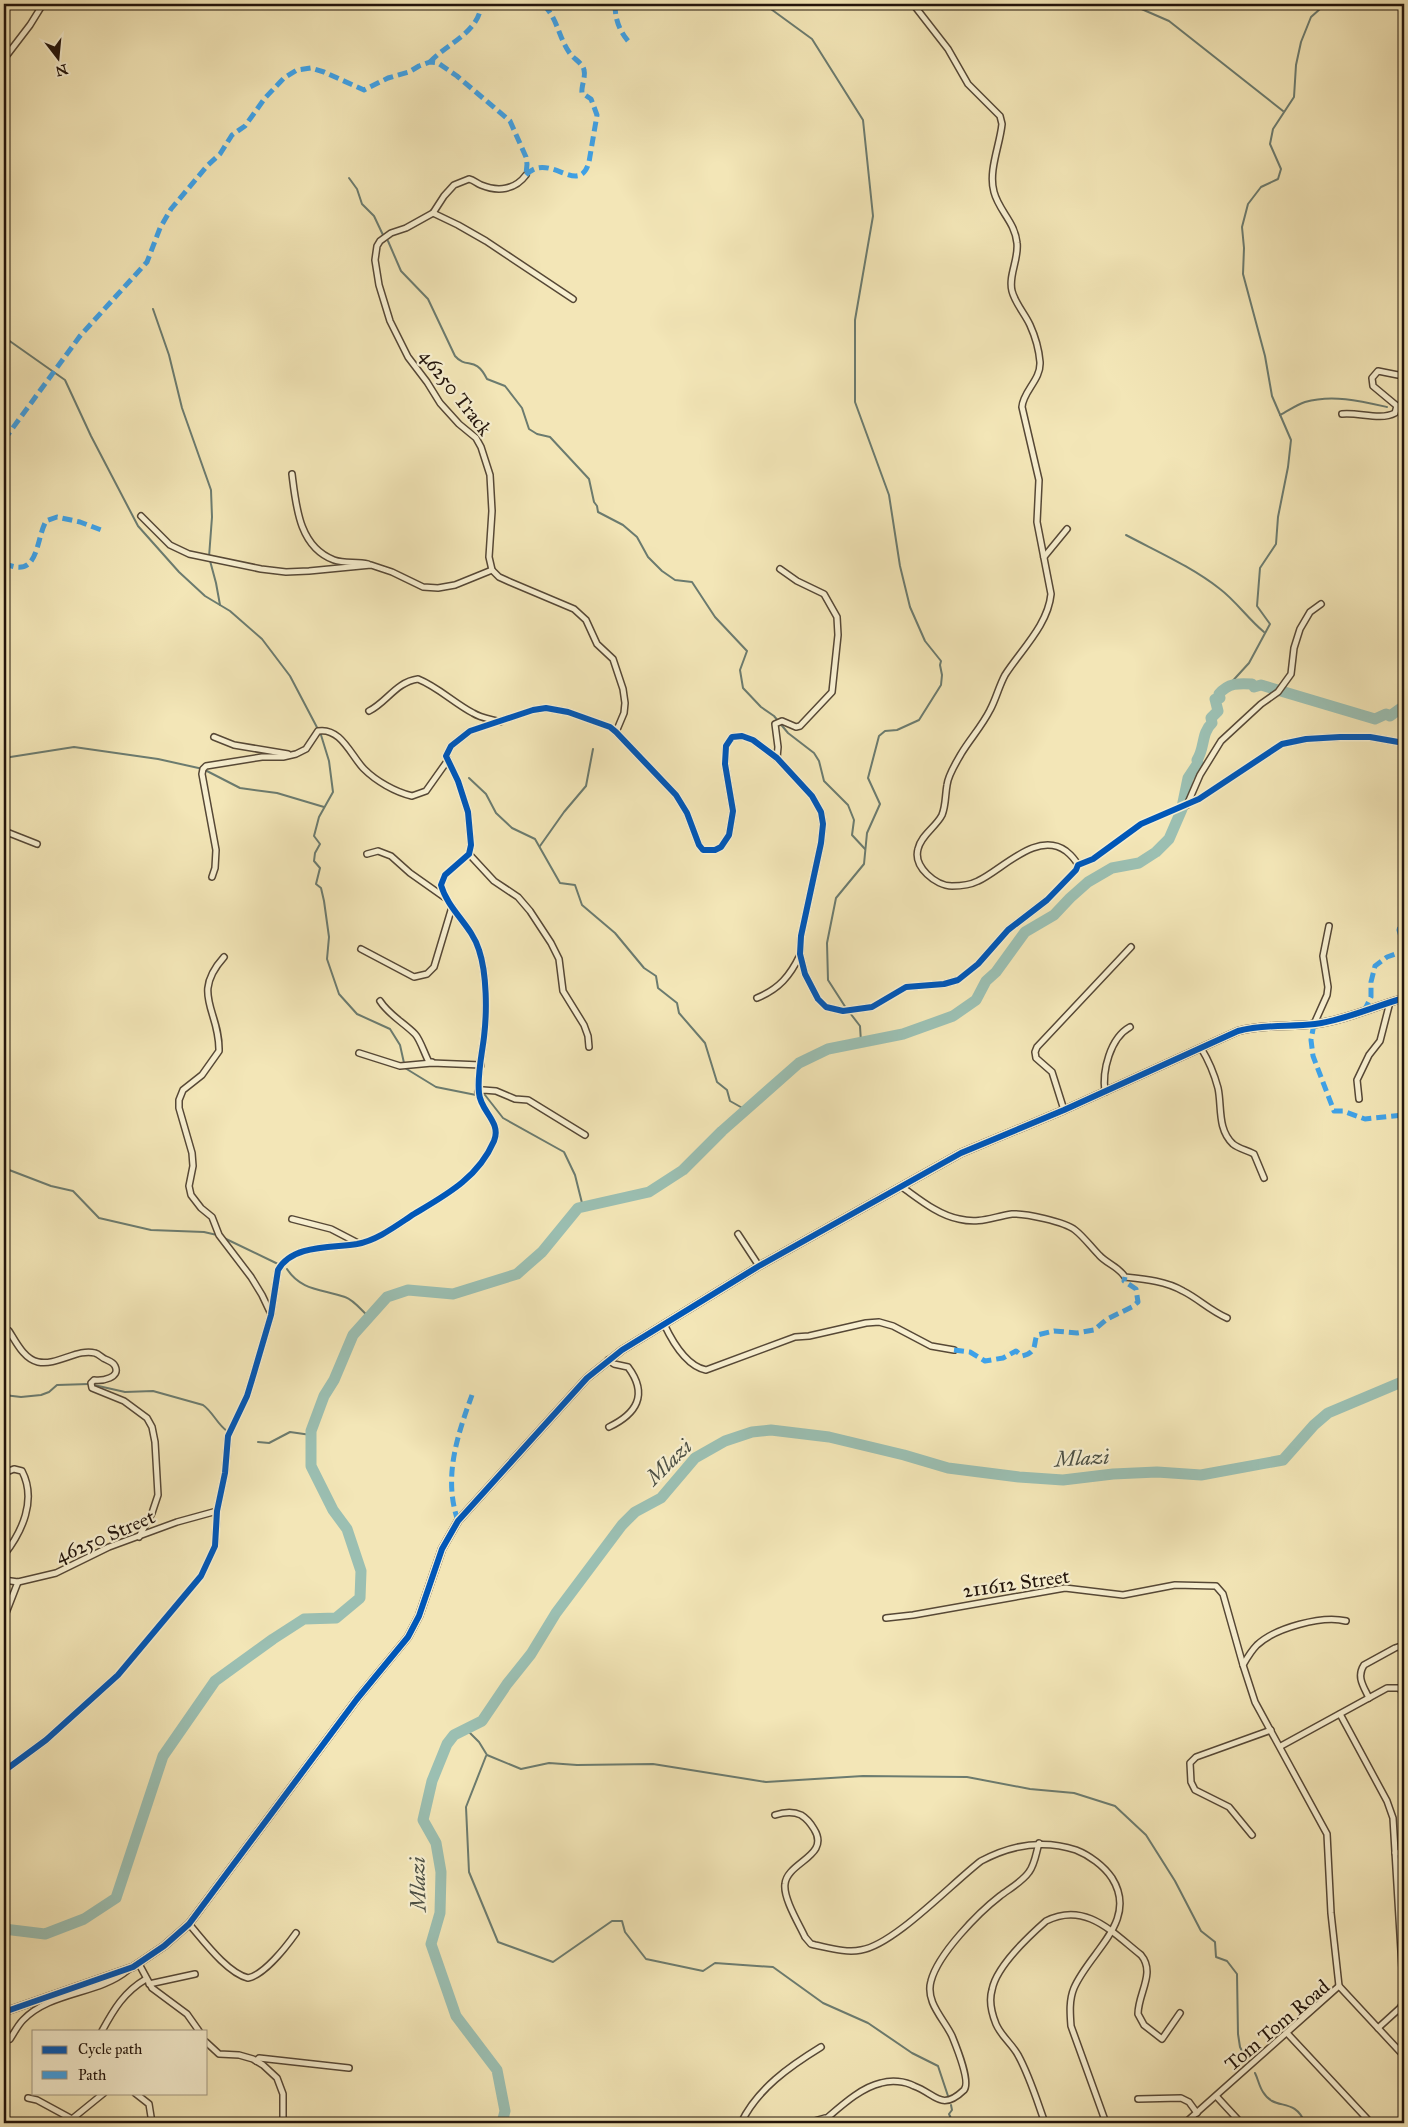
<svg xmlns="http://www.w3.org/2000/svg" width="1408" height="2127" viewBox="0 0 1408 2127" font-family="'IM FELL Great Primer',serif">
<style>
.lines{fill:none;stroke-linecap:round;stroke-linejoin:round}
.stream{stroke:#6b7b6f;stroke-width:2}
.river{stroke:#9bbfb2;stroke-width:11}
.street-casing{stroke:#564836;stroke-width:8}
.secondary-casing{stroke:#22140b;stroke-width:9}
.street{stroke:#f7efd0;stroke-width:5}
.secondary{stroke:#f7efd0;stroke-width:7}
.quiet{stroke:#3ea2e9;stroke-width:5;stroke-dasharray:10 5;stroke-linecap:butt}
.cycleway-casing{stroke:#f7efd0;stroke-width:9}
.cycleway{stroke:#0057b8;stroke-width:6}
.labels{text-anchor:middle;dominant-baseline:central;stroke-width:4.5;stroke-linejoin:round;paint-order:stroke}
.street-label{font-size:20px;fill:#22140b;stroke:#f7efd0}
.water-label{font-size:21px;font-style:italic;fill:#4c5045;stroke:#f7efd0}
</style>
<rect width="100%" height="100%" fill="#f3e6b7"/>
<filter id="stains"><feTurbulence type="fractalNoise" baseFrequency=".004" numOctaves="4"/><feColorMatrix values="0 0 0 0 .2 0 0 0 0 .09 0 0 0 0 .02 0 0 0 .5 -.17"/></filter>
<radialGradient id="worn" r=".72"><stop offset=".6" stop-color="#630" stop-opacity="0"/><stop offset="1" stop-color="#630" stop-opacity=".3"/></radialGradient>
<g class="lines">
<g class="stream">
<path d="M 764,4 L 812,39 L 863,120 L 873,216 L 855,320 L 855,402 L 889,495 L 900,566 L 910,607 L 925,641 L 941,661 L 940,665 L 942,675 L 941,685 L 919,720 L 897,730 L 885,731 L 879,736 L 868,778 L 880,804 L 867,833 L 864,864 L 836,898 L 827,943 L 828,980 L 846,1008"/>
<path d="M 1130,4 L 1169,21 L 1283,111"/>
<path d="M 349,178 L 357,189 L 362,204 L 374,216 L 383,235"/>
<path d="M 388,241 L 401,271 L 428,299 L 455,356 C 467,370 475,355 487,379 L 505,386 L 522,408 L 529,429 L 537,434 L 550,437 L 589,479 L 594,502 L 597,506 L 598,512 L 623,525 L 637,537 L 648,557 L 662,571 L 675,580 L 692,582 L 715,617 L 747,651 L 740,670 L 743,688 L 761,707 L 774,716 L 788,733 L 814,753 L 819,761 L 824,781 L 848,805 L 854,820 L 852,835 L 865,849"/>
<path d="M 153,309 L 169,355 L 182,408 L 211,490 L 212,517 L 209,557 L 216,583 L 220,605"/>
<path d="M 4,337 L 65,380 L 91,436 L 138,526 L 179,572 L 205,596 L 230,611 L 262,639 L 290,676 L 321,735 L 329,761 L 333,792 L 319,817 L 314,836 L 320,844 L 315,853 L 314,861 L 320,868 L 316,884 L 321,888 L 324,901 L 329,937 L 327,959 L 339,994 L 357,1014 L 390,1029 L 400,1045 L 404,1063"/>
<path d="M 1280,415 C 1288,411 1296,405 1305,402 C 1332,394 1361,401 1387,407"/>
<path d="M 1126,535 C 1158,552 1192,567 1220,589 C 1236,601 1248,619 1264,632"/>
<path d="M 1228,686 L 1249,663 L 1270,624 L 1257,606 L 1260,568 L 1276,544 L 1278,517 L 1288,467 L 1291,440 L 1272,396 L 1265,356 L 1243,274 L 1244,248 L 1242,227 L 1248,204 L 1261,187 L 1278,179 L 1281,169 L 1270,144 L 1273,129 L 1294,97 L 1296,65 L 1301,42 L 1311,17 L 1320,9 L 1331,4"/>
<path d="M 4,758 L 74,747 L 158,759 L 203,769 L 240,788 L 277,793 L 324,807"/>
<path d="M 469,778 L 486,794 L 496,813 L 512,828 L 535,839 L 560,883 L 575,885 L 582,905 L 615,933 L 644,968 L 656,976 L 658,988 L 677,1003 L 679,1013 L 705,1043 L 717,1082 L 727,1090 L 730,1101 L 746,1110"/>
<path d="M 540,846 L 564,812 L 586,786 L 593,749"/>
<path d="M 850,1013 L 860,1026 L 861,1042"/>
<path d="M 405,1068 L 436,1087 L 476,1095"/>
<path d="M 485,1095 L 503,1118 L 564,1152 L 575,1175 L 583,1207"/>
<path d="M 4,1168 L 51,1186 L 73,1191 L 99,1218 L 151,1230 L 204,1232 L 217,1235"/>
<path d="M 224,1238 L 278,1264"/>
<path d="M 287,1269 C 301,1291 323,1289 345,1297 C 354,1300 362,1311 369,1317"/>
<path d="M 94,1385 L 125,1392 L 153,1391 L 203,1405 C 213,1412 217,1424 227,1431"/>
<path d="M 4,1395 L 21,1397 L 41,1395 L 49,1392 L 57,1385 L 89,1384"/>
<path d="M 258,1442 L 269,1443 L 290,1432 L 311,1435"/>
<path d="M 467,1730 L 479,1742 L 487,1755 L 521,1769 L 549,1763 L 577,1765 L 653,1764 L 766,1782 L 863,1776 L 967,1777 L 1030,1789 L 1074,1793 L 1115,1806 L 1146,1835 L 1175,1881 L 1201,1931 L 1215,1942 L 1216,1957 L 1227,1961 L 1237,1974 L 1238,2034 L 1240,2047 L 1246,2059"/>
<path d="M 486,1756 L 466,1807 L 469,1872 L 498,1942 L 553,1962 L 612,1921 L 622,1921 L 625,1932 L 646,1959 L 703,1971 L 715,1963 L 773,1967 L 823,2003 L 868,2023 L 912,2053 L 938,2066 L 948,2096"/>
<path d="M 1255,2073 C 1258,2079 1259,2086 1263,2092 C 1275,2112 1294,2096 1305,2123"/>
<path d="M 951,2105 L 952,2110 L 949,2114 L 953,2123"/>
</g>
<g class="river">
<path d="M 1182,807 L 1188,778 L 1198,763 L 1197,760 C 1205,748 1201,733 1212,723 L 1211,718 L 1218,711 L 1215,699 L 1220,698 L 1219,694 C 1228,683 1239,683 1252,684 L 1254,687 L 1261,685 L 1375,719 L 1386,714 L 1390,716 L 1404,706"/>
<path d="M 4,1929 L 45,1934 L 84,1919 L 116,1898 L 163,1756 L 215,1681 L 273,1639 L 304,1619 L 336,1618 L 360,1598 L 361,1571 L 347,1529 L 333,1510 L 311,1466 L 311,1431 L 324,1396 L 334,1380 L 353,1335 L 387,1297 L 408,1290 L 453,1294 L 517,1274 L 542,1252 L 578,1208 L 649,1192 L 683,1170 L 722,1131 L 799,1063 L 828,1049 L 903,1034 L 953,1016 L 976,1000 L 986,981 L 996,972 L 1025,932 L 1054,915 L 1070,898 L 1088,882 L 1112,868 L 1139,863 L 1156,852 L 1169,839 L 1182,809"/>
<path d="M 502,2123 L 505,2111 L 497,2070 L 456,2016 L 431,1944 L 440,1913 L 441,1872 L 436,1843 L 423,1820 L 432,1781 L 447,1744 L 454,1735 L 482,1721 L 507,1684 L 531,1654 L 556,1613 L 622,1525 L 635,1512 L 661,1498 L 695,1458 L 725,1441 L 752,1432 L 771,1430 L 829,1437 L 904,1455 L 948,1468 L 1019,1477 L 1063,1480 L 1113,1474 L 1157,1472 L 1201,1475 L 1283,1460 L 1314,1425 L 1328,1413 L 1404,1381"/>
</g>
<defs>
<g id="street">
<path d="M 913,4 L 948,49 L 968,84 L 1000,116 L 1002,124 C 1000,145 988,171 994,192 C 999,211 1015,222 1017,243 C 1019,259 1008,276 1012,291 C 1015,303 1025,314 1030,325 C 1035,336 1039,350 1040,362 C 1041,380 1023,391 1022,407 L 1039,480 L 1037,522 L 1051,594 C 1048,625 1021,650 1005,675 C 999,686 996,699 990,710 C 982,726 970,739 961,754 C 956,763 948,775 947,785 C 945,796 946,805 942,815 C 936,827 921,835 918,849 C 913,867 936,886 952,886 C 961,886 970,885 978,881 C 1002,870 1037,830 1066,851 C 1071,855 1075,859 1078,865"/>
<path d="M 4,59 L 30,25 L 43,4"/>
<path d="M 526,175 C 515,190 498,192 481,185 C 476,183 474,180 469,179 L 454,185 L 444,196 L 433,213 L 406,228 L 391,233 L 380,241 L 377,246 L 375,260 L 379,285 L 390,321 L 408,357 L 427,382 L 440,403 L 459,424 L 476,438 L 481,447 L 490,475 L 492,511 L 489,557 L 492,570 L 499,577 L 510,582 L 574,609 L 586,620 L 597,644 L 613,659 L 623,689 L 625,703 L 624,713 L 616,732"/>
<path d="M 433,213 L 458,225 L 486,241 L 573,299"/>
<path d="M 1342,414 C 1359,412 1380,421 1395,413 L 1397,406 L 1373,386 L 1372,378 L 1378,371 L 1398,375 L 1404,373"/>
<path d="M 292,474 C 296,506 299,547 334,560 C 345,564 357,561 368,564"/>
<path d="M 141,516 L 170,545 L 189,554 L 261,569 L 286,572 L 309,571 L 371,565 L 392,572 L 423,587 L 438,588 L 455,585 L 492,570"/>
<path d="M 1044,557 L 1067,529"/>
<path d="M 369,711 C 387,702 396,682 418,679 C 438,687 454,703 473,713 C 481,718 490,719 500,722"/>
<path d="M 214,737 L 234,745 L 288,754"/>
<path d="M 777,758 L 778,747 L 775,724 L 782,721 L 796,727 L 800,726 L 832,692 L 838,635 L 837,617 L 824,594 L 797,581 L 780,569"/>
<path d="M 1187,805 L 1200,775 L 1221,741 L 1261,704 L 1278,692 L 1291,674 L 1294,648 L 1300,629 L 1310,612 L 1321,604"/>
<path d="M 4,831 L 37,844"/>
<path d="M 367,854 L 378,851 L 391,856 L 410,873 L 444,897"/>
<path d="M 469,854 L 494,881 L 518,897 L 530,911 L 551,943 L 559,959 L 563,991 L 584,1025 L 588,1036 L 589,1047"/>
<path d="M 212,877 L 215,868 L 216,850 L 202,774 L 203,769 L 206,766 L 262,757 L 283,757 L 296,754 L 306,749 L 318,731 C 341,727 351,756 364,769 C 376,781 395,792 412,796 L 426,791 L 448,760"/>
<path d="M 361,949 L 414,977 L 427,974 L 434,967 L 452,907"/>
<path d="M 224,957 C 190,995 220,1010 219,1051 L 202,1075 L 183,1090 L 179,1100 L 179,1108 L 192,1153 L 193,1166 L 189,1186 L 191,1195 L 201,1208 L 212,1217 L 219,1235 L 251,1277 L 262,1295 L 271,1314"/>
<path d="M 757,998 C 779,989 790,976 800,955"/>
<path d="M 380,1001 C 389,1015 403,1022 415,1034 C 420,1039 425,1055 429,1062 L 432,1062"/>
<path d="M 1314,1024 L 1327,995 L 1328,987 L 1323,956 L 1329,926"/>
<path d="M 1201,1048 C 1209,1061 1214,1073 1218,1088 C 1222,1106 1217,1129 1233,1144 C 1239,1149 1247,1150 1254,1154 L 1264,1178"/>
<path d="M 359,1053 L 400,1066 L 432,1063 L 481,1065"/>
<path d="M 478,1092 L 483,1090 L 496,1091 L 515,1099 L 528,1100 L 585,1135"/>
<path d="M 1105,1092 C 1102,1071 1110,1038 1130,1027"/>
<path d="M 1359,1099 L 1357,1080 L 1369,1055 L 1380,1041 L 1390,1002"/>
<path d="M 1064,1110 L 1052,1072 L 1036,1058 L 1035,1052 L 1037,1047 L 1131,947"/>
<path d="M 902,1187 C 919,1199 938,1215 959,1219 C 980,1224 992,1217 1012,1214 C 1025,1213 1065,1222 1075,1230 C 1084,1237 1091,1247 1099,1255 C 1107,1264 1118,1266 1125,1277 C 1144,1279 1166,1281 1183,1291 C 1199,1299 1209,1310 1227,1318"/>
<path d="M 292,1219 L 331,1229 L 358,1243"/>
<path d="M 738,1234 L 759,1266"/>
<path d="M 664,1324 C 672,1341 686,1366 706,1370 L 795,1337 L 809,1336 L 866,1323 L 879,1322 L 893,1326 L 931,1346 L 954,1350"/>
<path d="M 9,1331 C 16,1342 24,1359 38,1362 C 57,1366 78,1348 95,1353 C 99,1354 102,1358 105,1359 C 109,1361 113,1362 115,1366 C 121,1378 102,1381 94,1380 L 91,1383 L 92,1388 L 124,1401 L 147,1418 L 152,1427 L 155,1442 L 158,1495 L 152,1513 L 139,1537"/>
<path d="M 608,1360 L 614,1364 L 628,1367 C 649,1395 636,1414 609,1427"/>
<path d="M 4,1473 L 14,1469 L 22,1471 C 37,1500 22,1532 4,1555"/>
<path d="M 4,1580 L 18,1582 L 56,1573 L 109,1547 L 177,1522 L 217,1511"/>
<path d="M 4,1618 L 18,1582"/>
<path d="M 886,1618 L 913,1615 L 1065,1588 L 1123,1595 L 1175,1585 L 1216,1586 L 1223,1594 L 1243,1665"/>
<path d="M 1369,1698 C 1364,1687 1356,1677 1364,1665 L 1395,1648 L 1404,1645"/>
<path d="M 1340,1714 L 1387,1801 L 1393,1818 L 1404,2001 L 1400,2008 L 1378,2028"/>
<path d="M 1281,1746 L 1387,1688 L 1398,1688 L 1404,1692"/>
<path d="M 4,1771 L 46,1740 L 118,1675 L 201,1576 L 215,1546 L 217,1511 L 225,1473 L 228,1436 L 247,1396 L 254,1373 L 271,1315 L 278,1270 C 292,1244 333,1248 357,1244 C 378,1240 397,1225 414,1214 C 446,1195 478,1178 494,1141 C 502,1122 480,1111 479,1093 C 477,1075 482,1054 484,1037 C 487,1012 487,974 479,950 C 472,926 448,910 441,885 L 445,875 L 469,854 L 471,845 L 468,812 L 458,781 L 446,756 L 451,746 L 470,731 L 533,710 L 546,708 L 568,712 L 610,727 L 616,732 L 676,795 L 687,813 L 699,845 L 703,850 L 715,850 L 721,847 L 729,835 L 733,811 L 725,764 L 726,746 L 732,737 L 742,736 L 753,740 L 777,758 L 812,796 L 821,812 L 823,824 L 821,843 L 801,936 L 800,954 L 805,974 L 818,999 L 826,1007 L 843,1011 L 872,1007 L 906,987 L 944,984 L 958,980 L 978,964 L 1008,930 L 1047,900 L 1076,870 L 1078,865 L 1093,859 L 1141,824 L 1199,799 L 1282,744 L 1306,739 L 1340,737 L 1370,737 L 1404,743"/>
<path d="M 775,1815 C 784,1812 793,1811 801,1815 C 806,1818 811,1824 814,1829 C 831,1856 787,1862 785,1884 C 783,1898 799,1924 805,1937 L 811,1944 L 815,1945 C 830,1948 846,1953 861,1950 C 894,1945 952,1883 981,1861 C 1011,1845 1043,1839 1076,1850 C 1089,1855 1104,1866 1112,1878 C 1139,1921 1090,1951 1074,1988 C 1069,2000 1070,2013 1071,2026 L 1106,2123"/>
<path d="M 1252,1835 L 1229,1807 L 1195,1790 L 1191,1782 L 1190,1763 L 1196,1757 L 1271,1730"/>
<path d="M 1395,1853 L 1404,1852"/>
<path d="M 189,1924 C 203,1940 227,1973 248,1978 C 264,1975 286,1947 296,1933"/>
<path d="M 139,1964 L 152,1988 L 187,2014 L 199,2031"/>
<path d="M 149,1984 L 195,1974"/>
<path d="M 1339,1986 L 1331,1913 L 1327,1834 L 1255,1702 L 1243,1665 C 1247,1658 1251,1651 1257,1645 C 1275,1628 1322,1615 1346,1621"/>
<path d="M 102,2031 C 114,2009 124,1992 146,1979"/>
<path d="M 1287,2033 L 1371,2123"/>
<path d="M 10,2039 C 14,2033 18,2025 23,2020 C 51,1991 98,1995 128,1970"/>
<path d="M 206,2042 L 219,2054 L 239,2055 L 253,2059 L 263,2065 L 277,2078 L 283,2094 L 283,2123"/>
<path d="M 256,2061 L 259,2058 L 349,2068"/>
<path d="M 135,2093 L 149,2104 L 152,2123"/>
<path d="M 1217,2097 L 1241,2123"/>
<path d="M 28,2098 L 37,2100 L 72,2119 L 73,2123"/>
<path d="M 1138,2099 L 1181,2098 L 1189,2102 L 1197,2113"/>
<path d="M 72,2119 L 104,2093"/>
<path d="M 741,2123 C 757,2089 790,2066 821,2047"/>
<path d="M 807,2123 L 825,2118"/>
<path d="M 821,2123 C 838,2109 859,2088 881,2083 C 891,2080 905,2081 914,2086 C 936,2094 941,2112 964,2090 C 971,2082 956,2046 952,2036 C 944,2019 925,2002 931,1981 C 938,1954 978,1913 1000,1896 C 1009,1889 1022,1882 1029,1872 C 1035,1864 1036,1853 1039,1843"/>
<path d="M 1045,2123 C 1037,2101 1030,2077 1018,2055 C 1012,2044 1001,2036 996,2024 C 992,2014 989,2000 992,1990 C 996,1967 1029,1936 1046,1921 C 1085,1901 1112,1932 1141,1955 C 1156,1973 1138,1993 1138,2014 L 1144,2025 L 1162,2039 L 1180,2013"/>
<path d="M 1185,2123 L 1339,1986 L 1404,2056"/>
</g>
<path id="secondary" d="M 4,2012 L 133,1967 L 164,1946 L 189,1924 L 357,1699 L 408,1637 L 419,1616 L 442,1549 L 458,1521 L 587,1378 L 622,1350 L 759,1266 L 961,1153 L 1064,1110 L 1238,1031 C 1264,1024 1289,1027 1315,1024 C 1346,1020 1375,1006 1404,998"/>
</defs>
<use href="#street" class="street-casing"/>
<use href="#secondary" class="secondary-casing"/>
<use href="#street" class="street"/>
<use href="#secondary" class="secondary"/>
<g class="quiet">
<path d="M 615,4 C 615,19 619,30 628,41"/>
<path d="M 430,62 C 446,44 480,32 481,4"/>
<path d="M 526,175 C 549,150 579,198 589,162 L 597,115 L 591,99 L 582,93 C 581,86 586,77 584,70 C 582,62 573,59 569,52 C 558,36 558,19 543,4"/>
<path d="M 4,440 L 80,336 L 147,262 L 160,228 L 171,209 L 207,166 L 220,154 L 232,135 L 245,126 L 265,98 L 284,78 L 297,70 L 311,68 L 324,72 L 364,90 L 388,78 L 409,72 L 419,66 L 430,62 L 438,63 L 457,76 L 510,121 L 526,157 L 527,164 L 526,175"/>
<path d="M 4,563 C 39,580 35,542 46,521 L 57,517 L 80,522 L 104,531"/>
<path d="M 1404,913 L 1399,930 L 1404,947"/>
<path d="M 1364,1011 L 1371,997 L 1371,982 L 1375,966 L 1387,957 L 1404,951"/>
<path d="M 1314,1024 L 1311,1040 L 1313,1056 L 1334,1111 L 1343,1111 L 1365,1119 L 1404,1115"/>
<path d="M 954,1350 L 970,1352 L 985,1361 L 1003,1358 L 1016,1351 L 1022,1356 C 1038,1352 1033,1344 1037,1335 L 1054,1331 L 1077,1333 L 1094,1330 L 1107,1319 L 1132,1307 L 1138,1302 L 1136,1289 L 1124,1281 L 1125,1277"/>
<path d="M 458,1521 C 443,1478 457,1436 472,1395"/>
</g>
<defs>
<g id="cycleway">
<path d="M 4,1771 L 46,1740 L 118,1675 L 201,1576 L 215,1546 L 217,1511 L 225,1473 L 228,1436 L 247,1396 L 254,1373 L 271,1315 L 278,1270 C 292,1244 333,1248 357,1244 C 378,1240 397,1225 414,1214 C 446,1195 478,1178 494,1141 C 502,1122 480,1111 479,1093 C 477,1075 482,1054 484,1037 C 487,1012 487,974 479,950 C 472,926 448,910 441,885 L 445,875 L 469,854 L 471,845 L 468,812 L 458,781 L 446,756 L 451,746 L 470,731 L 533,710 L 546,708 L 568,712 L 610,727 L 616,732 L 676,795 L 687,813 L 699,845 L 703,850 L 715,850 L 721,847 L 729,835 L 733,811 L 725,764 L 726,746 L 732,737 L 742,736 L 753,740 L 777,758 L 812,796 L 821,812 L 823,824 L 821,843 L 801,936 L 800,954 L 805,974 L 818,999 L 826,1007 L 843,1011 L 872,1007 L 906,987 L 944,984 L 958,980 L 978,964 L 1008,930 L 1047,900 L 1076,870 L 1078,865 L 1093,859 L 1141,824 L 1199,799 L 1282,744 L 1306,739 L 1340,737 L 1370,737 L 1404,743"/>
<path d="M 4,2012 L 133,1967 L 164,1946 L 189,1924 L 357,1699 L 408,1637 L 419,1616 L 442,1549 L 458,1521 L 587,1378 L 622,1350 L 759,1266 L 961,1153 L 1064,1110 L 1238,1031 C 1264,1024 1289,1027 1315,1024 C 1346,1020 1375,1006 1404,998"/>
</g>
</defs>
<use href="#cycleway" class="cycleway-casing"/>
<use href="#cycleway" class="cycleway"/>
</g>
<g class="labels">
<g class="street-label">
<text transform="translate(456 392) rotate(52)">46250 Track</text>
<text transform="translate(105 1536) rotate(-23)">46250 Street</text>
<text transform="translate(1016 1583) rotate(-8)">211612 Street</text>
<text transform="translate(1277 2025) rotate(-40)">Tom Tom Road</text>
</g>
<g class="water-label">
<text transform="translate(1082 1458) rotate(-3)">Mlazi</text>
<text transform="translate(669 1462) rotate(-44)">Mlazi</text>
<text transform="translate(418 1884) rotate(-91)">Mlazi</text>
</g>
</g>
<rect width="1408" height="2127" fill="none" stroke="#f3e6b7" stroke-width="20"/>
<rect x="5" y="5" width="1398" height="2117" fill="none" stroke="#22140b" stroke-width="2.5"/>
<rect x="10" y="10" width="1388" height="2107" fill="none" stroke="#22140b"/>
<rect x="32" y="2030" width="175" height="65" fill="#f7efd0" stroke="#a29781"/>
<rect x="42" y="2046" width="25" height="8" fill="#0057b8" stroke="#a29781"/>
<text x="78" y="2054" font-size="15" fill="#22140b">Cycle path</text>
<rect x="42" y="2071" width="25" height="8" fill="#3ea2e9" stroke="#a29781"/>
<text x="78" y="2080" font-size="15" fill="#22140b">Path</text>
<g transform="translate(58 58) rotate(164)" stroke="#f7efd0" stroke-width="4" paint-order="stroke">
<path d="M0-4L9 19L0 12L-9 19Z" fill="#22140b"/>
<text y="-8" font-size="14" font-weight="bold" text-anchor="middle" fill="#22140b">N</text>
</g>
<rect width="100%" height="100%" filter="url(#stains)"/>
<rect width="100%" height="100%" fill="url(#worn)"/>
</svg>
